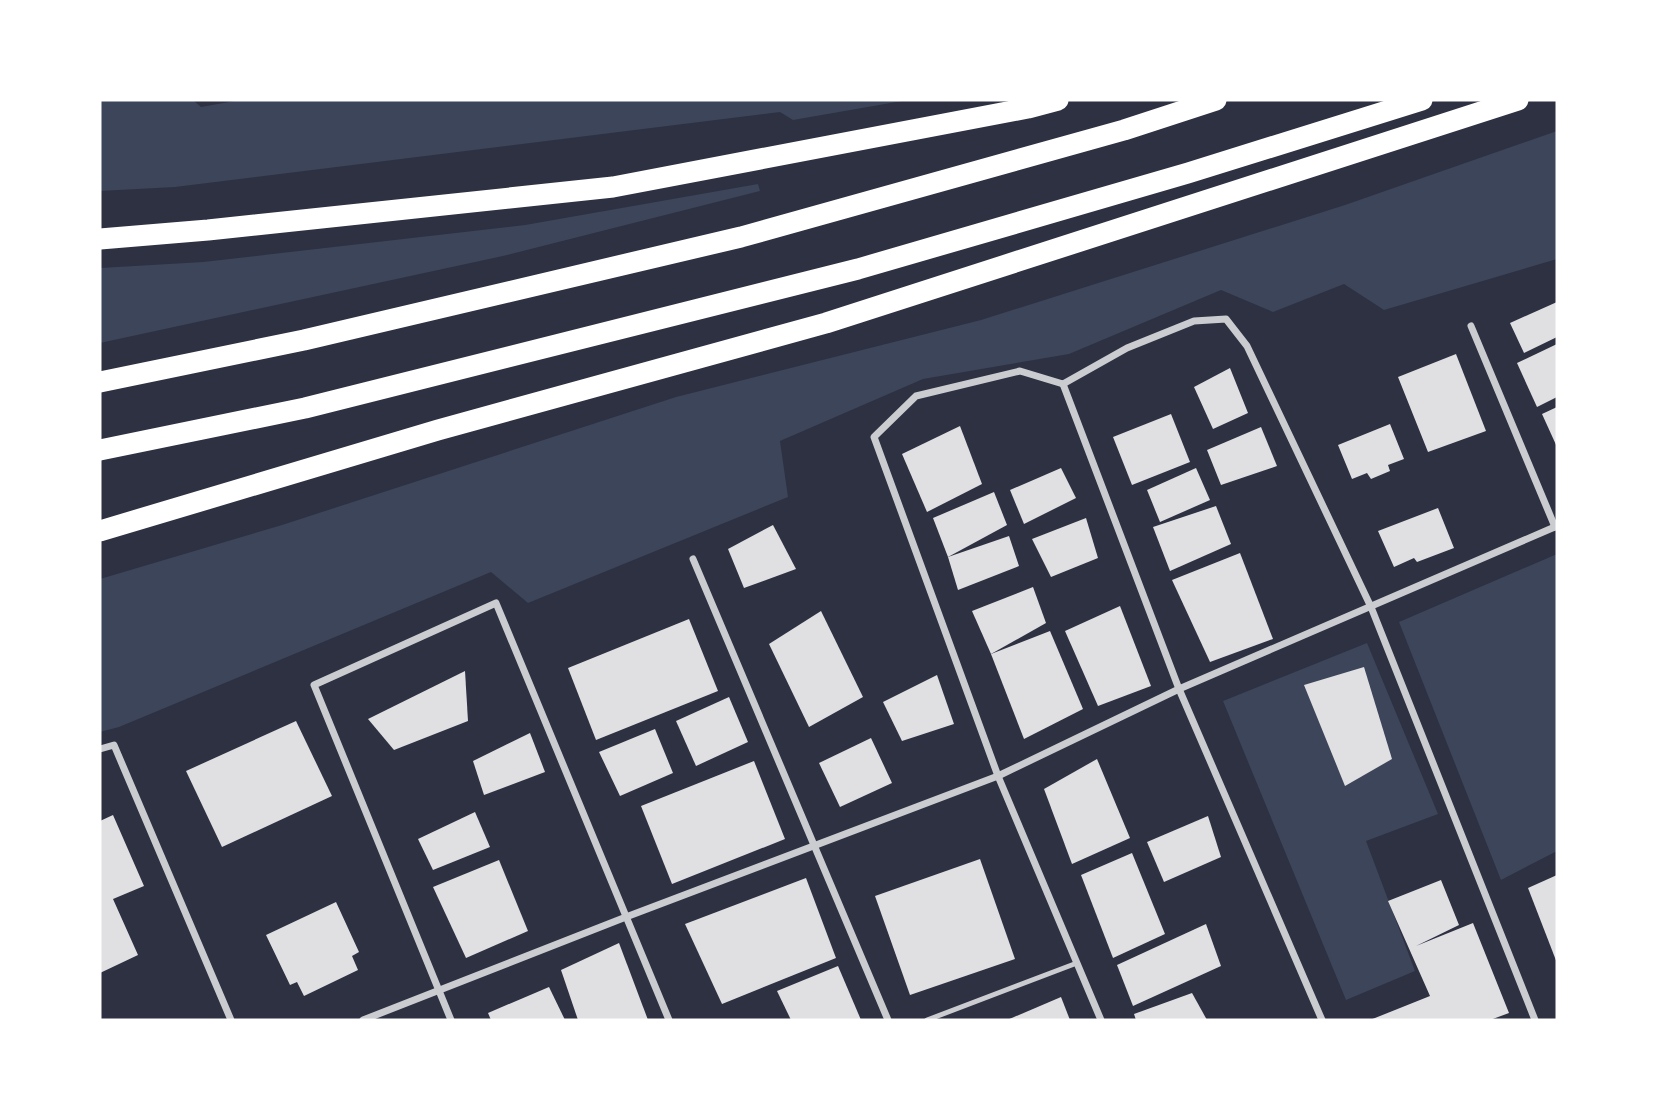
<svg xmlns="http://www.w3.org/2000/svg" width="1657" height="1120" viewBox="0 0 1657 1120" font-family="Montserrat,sans-serif">
<style>
.green{fill:#3c4559}
.building{fill:#e0e0e3}
.lines{fill:none;stroke-linecap:round;stroke-linejoin:round}
.service{stroke:#caccd0;stroke-width:5}
.minor{stroke:#caccd0;stroke-width:7}
.motorway{stroke:#fff;stroke-width:21}
</style>
<rect width="100%" height="100%" fill="#2d3142"/>
<g class="green">
<path d="M 100,100 L 193,100 L 201,107 L 240,100 L 908,100 L 793,120 L 780,112 L 175,187 L 100,191 Z"/>
<path d="M 1557,131 L 1557,259 L 1384,310 L 1344,284 L 1273,312 L 1221,290 L 1069,354 L 923,379 L 780,441 L 788,497 L 528,603 L 491,572 L 119,727 L 100,732 L 100,579 L 282,525 L 676,397 L 981,320 L 1345,205 Z"/>
<path d="M 758,184 L 760,191 L 503,256 L 100,343 L 100,268 L 203,262 L 525,225 Z"/>
<path d="M 1557,554 L 1557,851 L 1501,880 L 1399,622 Z"/>
<path d="M 1367,643 L 1438,814 L 1366,841 L 1415,971 L 1346,1000 L 1223,701 Z"/>
</g>
<g class="building">
<path d="M 1557,302 L 1557,337 L 1524,353 L 1510,323 Z"/>
<path d="M 1557,344 L 1557,397 L 1537,407 L 1517,363 Z"/>
<path d="M 1456,354 L 1486,431 L 1428,452 L 1398,377 Z"/>
<path d="M 1230,368 L 1248,413 L 1213,429 L 1194,387 Z"/>
<path d="M 1557,407 L 1557,447 L 1542,414 Z"/>
<path d="M 1171,414 L 1190,462 L 1132,485 L 1113,437 Z"/>
<path d="M 1390,424 L 1404,459 L 1388,465 L 1390,471 L 1371,479 L 1367,473 L 1352,479 L 1338,445 Z"/>
<path d="M 960,426 L 982,484 L 927,512 L 902,454 Z"/>
<path d="M 1261,427 L 1277,466 L 1221,485 L 1207,450 Z"/>
<path d="M 1061,468 L 1076,498 L 1024,524 L 1010,490 Z"/>
<path d="M 1196,468 L 1210,500 L 1160,522 L 1147,490 Z"/>
<path d="M 994,492 L 1007,525 L 948,557 L 933,518 Z"/>
<path d="M 1216,506 L 1231,544 L 1170,571 L 1153,527 Z"/>
<path d="M 1438,508 L 1454,548 L 1417,562 L 1414,558 L 1394,567 L 1378,531 Z"/>
<path d="M 1086,518 L 1098,558 L 1051,577 L 1032,539 Z"/>
<path d="M 773,525 L 796,569 L 744,588 L 728,549 Z"/>
<path d="M 1009,536 L 1019,566 L 958,590 L 948,557 Z"/>
<path d="M 1240,553 L 1273,639 L 1210,662 L 1172,580 Z"/>
<path d="M 1033,587 L 1046,623 L 991,654 L 972,611 Z"/>
<path d="M 1120,606 L 1151,686 L 1098,706 L 1065,631 Z"/>
<path d="M 821,611 L 863,697 L 809,727 L 769,644 Z"/>
<path d="M 689,619 L 718,691 L 596,740 L 568,668 Z"/>
<path d="M 1050,631 L 1083,709 L 1024,739 L 991,654 Z"/>
<path d="M 1364,667 L 1392,759 L 1345,786 L 1304,685 Z"/>
<path d="M 465,671 L 468,721 L 394,750 L 368,719 Z"/>
<path d="M 937,675 L 954,724 L 902,741 L 883,702 Z"/>
<path d="M 729,697 L 748,742 L 696,766 L 676,721 Z"/>
<path d="M 296,721 L 332,796 L 222,847 L 186,771 Z"/>
<path d="M 655,729 L 673,773 L 620,796 L 599,752 Z"/>
<path d="M 530,733 L 545,772 L 484,795 L 473,761 Z"/>
<path d="M 871,738 L 892,783 L 840,807 L 819,763 Z"/>
<path d="M 1097,759 L 1130,838 L 1072,864 L 1044,789 Z"/>
<path d="M 754,761 L 785,839 L 672,884 L 641,806 Z"/>
<path d="M 475,812 L 490,847 L 433,870 L 418,839 Z"/>
<path d="M 113,815 L 144,886 L 113,899 L 138,955 L 100,973 L 100,821 Z"/>
<path d="M 1208,816 L 1221,857 L 1164,882 L 1147,842 Z"/>
<path d="M 1132,853 L 1165,934 L 1113,958 L 1081,875 Z"/>
<path d="M 980,859 L 1015,959 L 910,995 L 875,896 Z"/>
<path d="M 499,860 L 528,931 L 466,958 L 433,887 Z"/>
<path d="M 1557,875 L 1557,963 L 1528,888 Z"/>
<path d="M 806,878 L 836,958 L 722,1004 L 685,924 Z"/>
<path d="M 1441,880 L 1459,925 L 1416,946 L 1473,923 L 1509,1013 L 1490,1020 L 1370,1020 L 1430,996 L 1388,901 Z"/>
<path d="M 336,902 L 359,952 L 352,956 L 358,970 L 304,996 L 297,982 L 290,985 L 266,935 Z"/>
<path d="M 1206,924 L 1221,966 L 1133,1006 L 1117,965 Z"/>
<path d="M 619,943 L 648,1020 L 578,1020 L 561,970 Z"/>
<path d="M 838,966 L 861,1020 L 791,1020 L 777,991 Z"/>
<path d="M 549,987 L 565,1020 L 491,1020 L 488,1013 Z"/>
<path d="M 1192,993 L 1207,1020 L 1136,1020 L 1134,1014 Z"/>
<path d="M 1061,997 L 1070,1020 L 1007,1020 Z"/>
</g>
<g class="lines">
<path class="service" d="M 927,1020 L 1077,963"/>
<g class="minor">
<path d="M 1471,326 L 1555,527"/>
<path d="M 1063,384 L 1127,348 L 1194,321 L 1226,319 L 1247,346 L 1371,607 L 1535,1020"/>
<path d="M 1063,384 L 1020,371 L 916,396 L 874,437 L 998,776 L 1101,1020"/>
<path d="M 1063,384 L 1179,689 L 1322,1020"/>
<path d="M 693,559 L 888,1020"/>
<path d="M 100,749 L 114,745 L 231,1020"/>
<path d="M 363,1020 L 626,917 L 998,776 L 1179,689 L 1557,526"/>
<path d="M 451,1020 L 314,685 L 496,603 L 669,1020"/>
</g>
<g class="motorway">
<path d="M 100,239 L 208,230 L 613,187 L 1028,108 L 1058,100"/>
<path d="M 100,382 L 304,340 L 741,237 L 1124,130 L 1216,100"/>
<path d="M 100,450 L 305,408 L 858,269 L 1188,173 L 1422,100"/>
<path d="M 100,531 L 438,430 L 826,323 L 1518,100"/>
</g>
</g>
<rect width="1657" height="1120" fill="none" stroke="#ffffff" stroke-width="203"/>
</svg>
